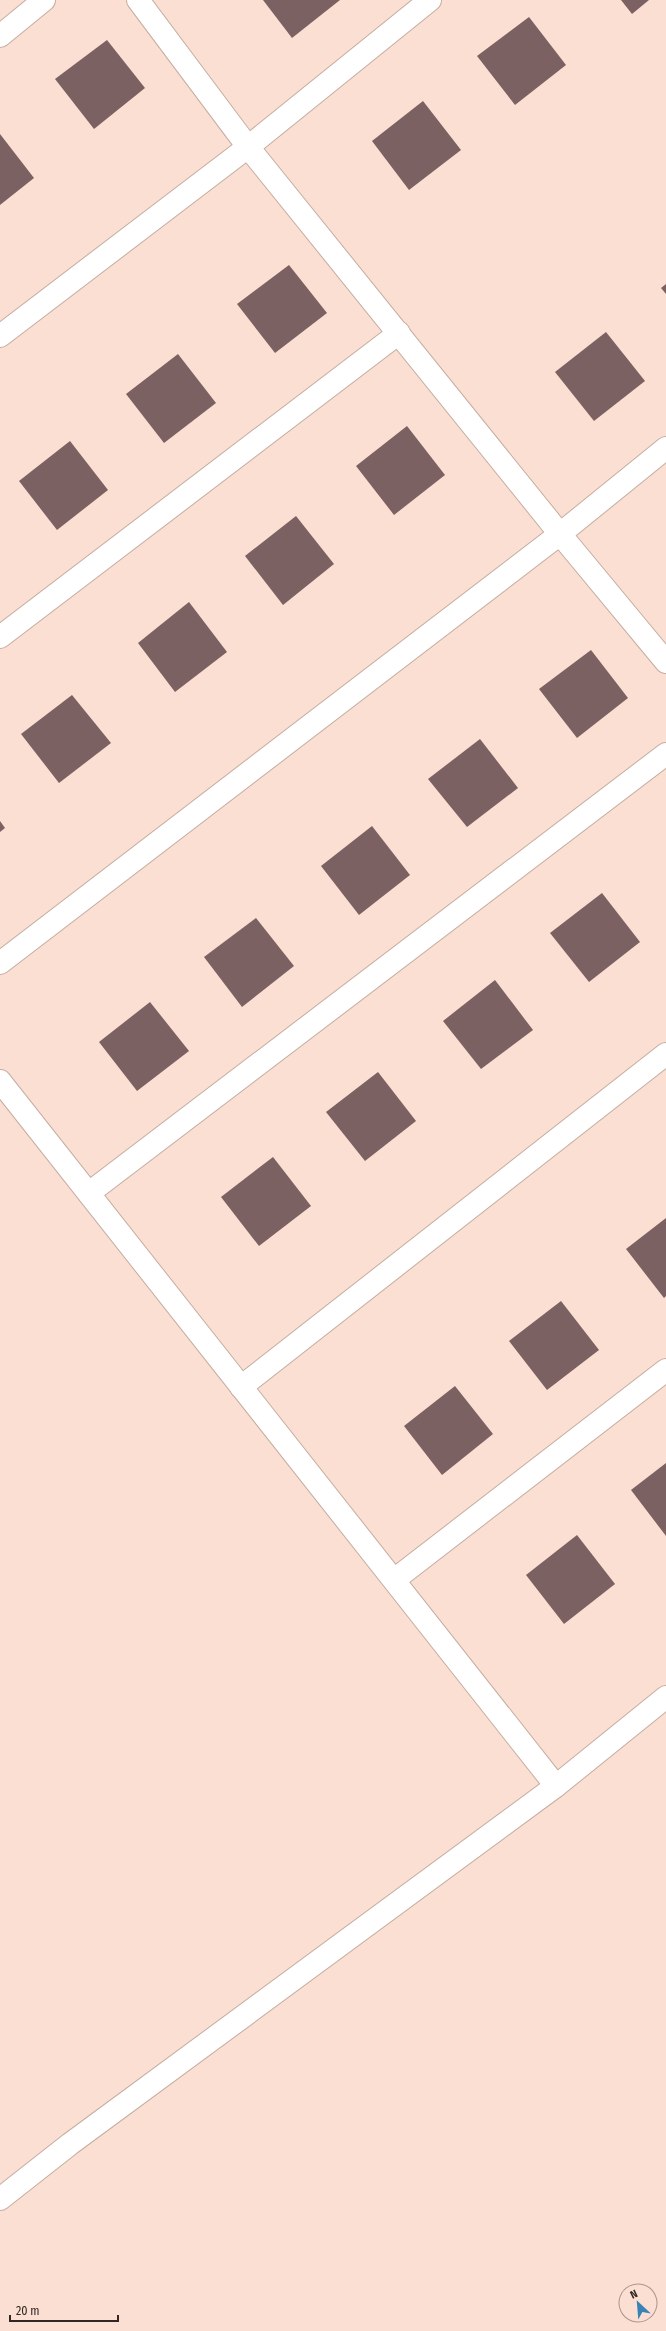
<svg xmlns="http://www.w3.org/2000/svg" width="666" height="2331" viewBox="0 0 666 2331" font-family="'Fira Sans Condensed',sans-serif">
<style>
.building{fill:#7b6162}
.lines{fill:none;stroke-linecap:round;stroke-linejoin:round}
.minor-casing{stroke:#c5ada0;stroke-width:24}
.minor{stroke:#fff;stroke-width:22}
</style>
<rect width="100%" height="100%" fill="#fadfd2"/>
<g class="building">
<path d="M 263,0 L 340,0 L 292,38 Z"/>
<path d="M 621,0 L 649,0 L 632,14 Z"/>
<path d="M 529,17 L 566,65 L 515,105 L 477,56 Z"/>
<path d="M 107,40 L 145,88 L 94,129 L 55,79 Z"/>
<path d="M 423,101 L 461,150 L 409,190 L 372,141 Z"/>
<path d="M 0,134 L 34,178 L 0,205 Z"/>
<path d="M 289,265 L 327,313 L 275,353 L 237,304 Z"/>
<path d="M 666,284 L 666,294 L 661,288 Z"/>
<path d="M 606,332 L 645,381 L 594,421 L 555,372 Z"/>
<path d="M 178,354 L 216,403 L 164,443 L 126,394 Z"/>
<path d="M 407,426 L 445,475 L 394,515 L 356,466 Z"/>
<path d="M 70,441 L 108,490 L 57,530 L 19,481 Z"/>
<path d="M 296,516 L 334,564 L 283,605 L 245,556 Z"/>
<path d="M 189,602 L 227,652 L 175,692 L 138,643 Z"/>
<path d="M 591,650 L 628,698 L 577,738 L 539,689 Z"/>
<path d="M 72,695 L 111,743 L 59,783 L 21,734 Z"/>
<path d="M 480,739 L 518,788 L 467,827 L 428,779 Z"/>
<path d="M 0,821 L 5,828 L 0,832 Z"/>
<path d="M 372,826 L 410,875 L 359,915 L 321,866 Z"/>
<path d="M 602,893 L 640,942 L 589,982 L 550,933 Z"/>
<path d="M 256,918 L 294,966 L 242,1007 L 204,957 Z"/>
<path d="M 495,980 L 533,1030 L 481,1069 L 443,1021 Z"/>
<path d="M 150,1002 L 189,1051 L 137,1091 L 99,1042 Z"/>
<path d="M 378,1072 L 416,1121 L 365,1161 L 326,1112 Z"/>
<path d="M 273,1157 L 311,1206 L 259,1246 L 221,1197 Z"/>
<path d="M 666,1218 L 666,1296 L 664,1298 L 626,1249 Z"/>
<path d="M 561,1301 L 599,1350 L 547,1390 L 509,1341 Z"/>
<path d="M 455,1386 L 493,1434 L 442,1475 L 404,1426 Z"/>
<path d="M 666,1463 L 666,1536 L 631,1490 Z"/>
<path d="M 577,1535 L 615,1584 L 564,1624 L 526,1575 Z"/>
</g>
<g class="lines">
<defs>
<g id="minor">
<path d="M 138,0 L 248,147 L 560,534 L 666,662"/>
<path d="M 0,36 L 44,0"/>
<path d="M 0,336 L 248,147 L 430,0"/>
<path d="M 0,637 L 399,333"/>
<path d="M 0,963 L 560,534 L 666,448"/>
<path d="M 0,1081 L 556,1786"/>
<path d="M 89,1193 L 666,754"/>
<path d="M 241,1387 L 666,1054"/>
<path d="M 394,1580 L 666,1370"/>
<path d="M 0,2199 L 70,2144 L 556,1786 L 666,1697"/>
</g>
</defs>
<use href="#minor" class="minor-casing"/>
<use href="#minor" class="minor"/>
</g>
<g transform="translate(638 2303) rotate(334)"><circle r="19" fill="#fadfd2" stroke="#aa958c"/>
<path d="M0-3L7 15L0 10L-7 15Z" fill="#3a83b7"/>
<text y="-6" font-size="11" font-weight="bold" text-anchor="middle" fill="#312722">N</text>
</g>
<path d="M10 2315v6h108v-6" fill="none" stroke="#312722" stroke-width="2"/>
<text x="16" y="2315" font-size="12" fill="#312722" stroke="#fadfd2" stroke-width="3" paint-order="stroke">20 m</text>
</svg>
